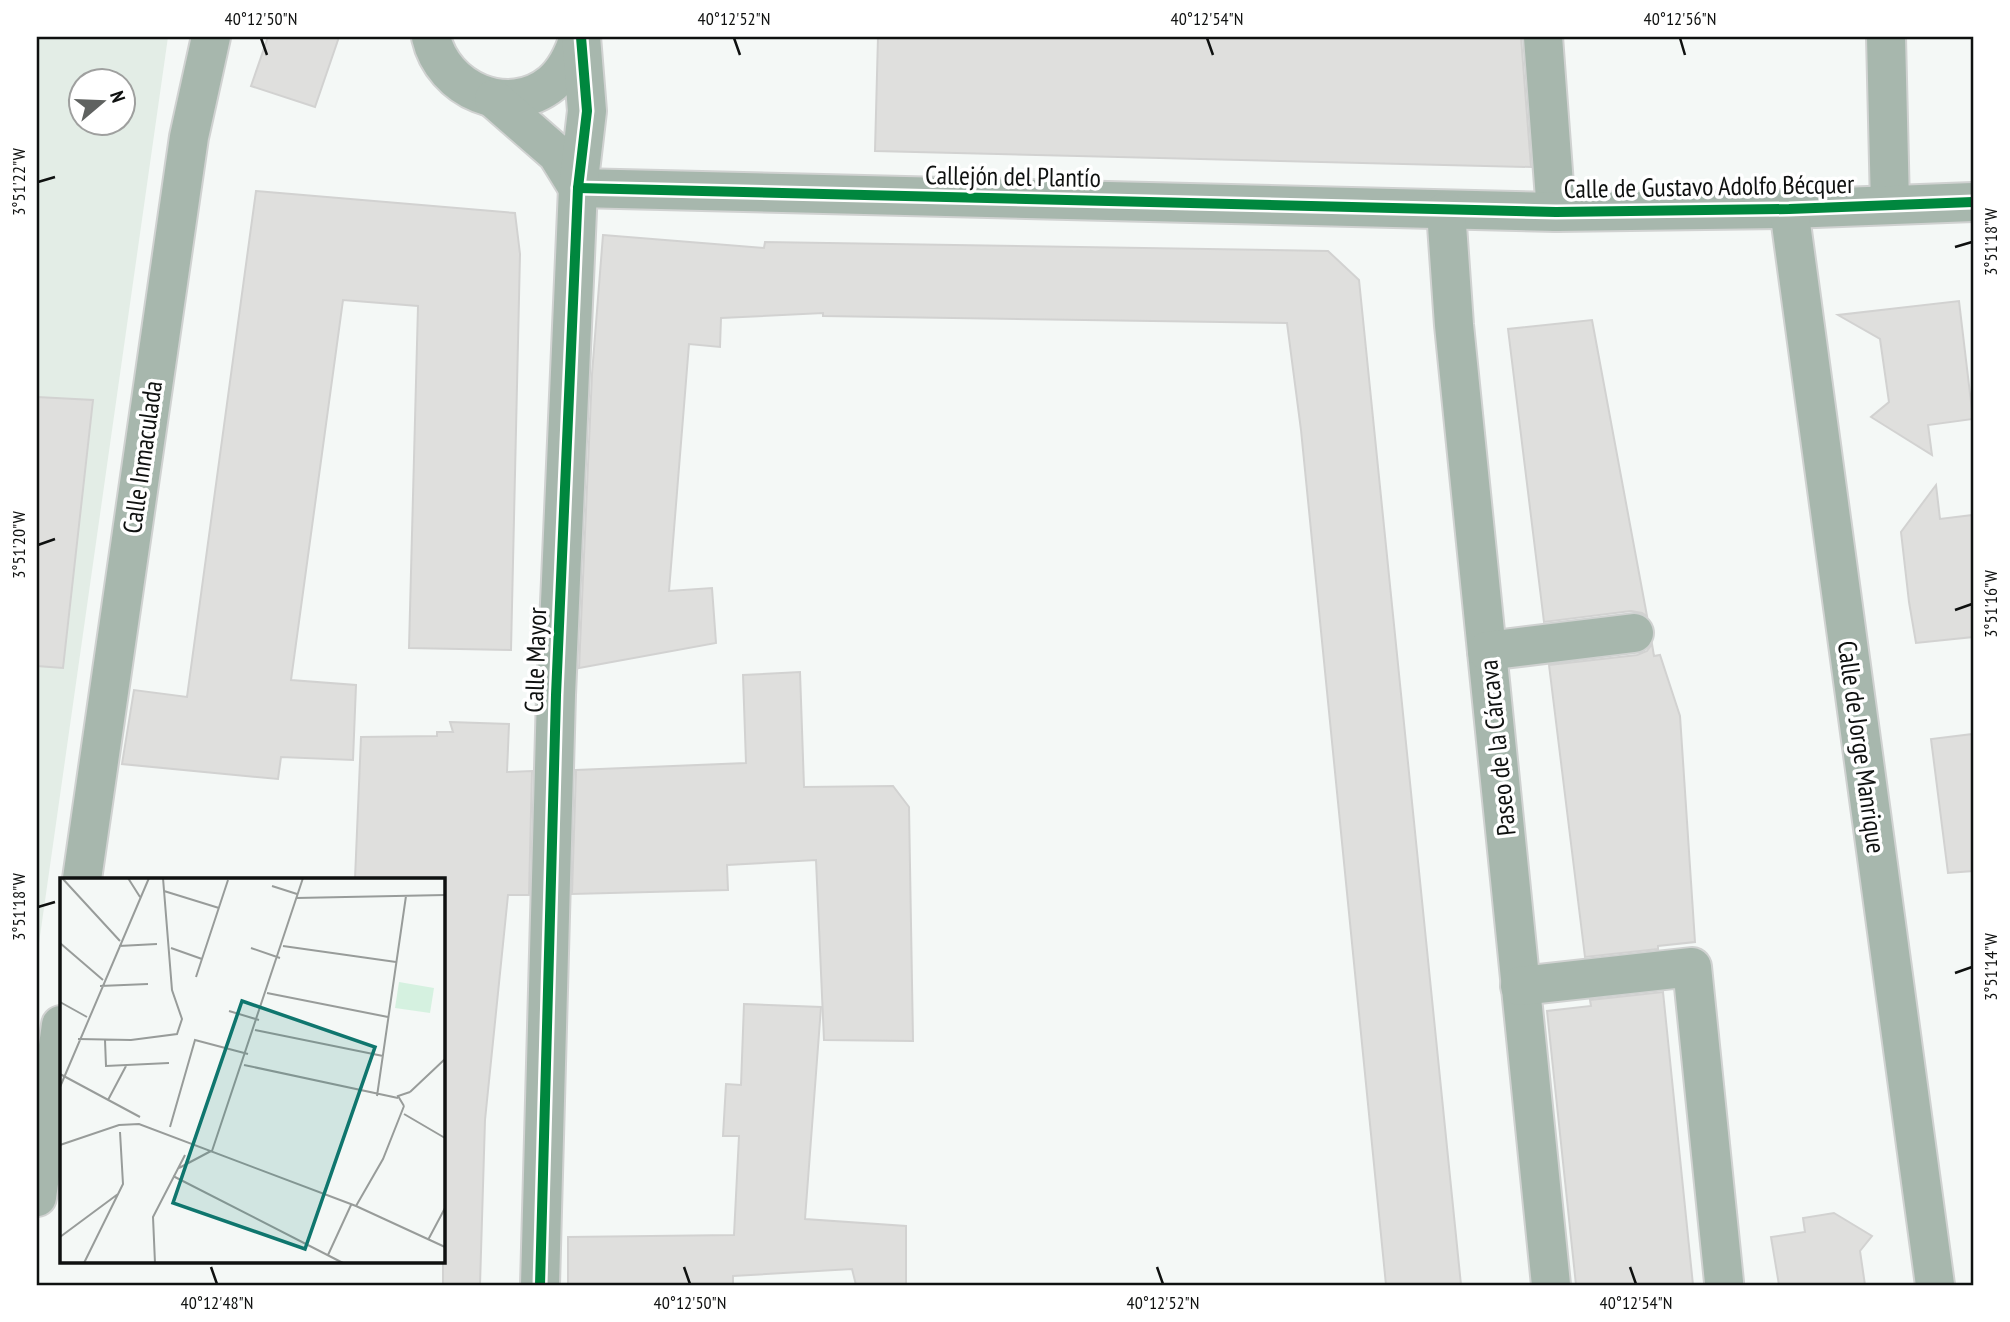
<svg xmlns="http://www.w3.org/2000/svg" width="2010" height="1322" viewBox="0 0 2010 1322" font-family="'PT Sans Narrow',sans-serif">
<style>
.built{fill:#e3ede6;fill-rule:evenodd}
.building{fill:#dfdfdd;stroke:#d2d2d1;stroke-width:2}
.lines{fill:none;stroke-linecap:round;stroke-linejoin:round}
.minor-casing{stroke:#d0d2d1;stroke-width:42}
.minor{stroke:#a7b7ad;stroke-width:38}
.cycleway-casing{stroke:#fff;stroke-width:15}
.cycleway{stroke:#00873e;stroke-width:10}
.ticks{fill:none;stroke:#0f1110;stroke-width:2.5}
.labels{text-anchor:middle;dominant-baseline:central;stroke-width:7;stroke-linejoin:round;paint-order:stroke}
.street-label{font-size:26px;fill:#0f1110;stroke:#fff}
.inset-road{fill:none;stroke:#989c9a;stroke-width:2}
.view{fill:#0f766e;fill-opacity:0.15;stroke:#0f766e;stroke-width:3.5}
.inset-edge{fill:none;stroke:#0f1110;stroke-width:3.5}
.neatline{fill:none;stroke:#0f1110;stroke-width:2.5}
.ticks-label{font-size:18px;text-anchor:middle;fill:#0f1110}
</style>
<rect width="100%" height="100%" fill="#f4f8f6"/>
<path class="built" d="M 37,37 L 168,37 L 37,957 ZM 80,80 L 122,80 L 122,122 L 80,122 Z"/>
<g class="building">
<path d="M 268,37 L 339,37 L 315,107 L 251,86 Z"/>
<path d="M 878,37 L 1521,37 L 1531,167 L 875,151 Z"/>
<path d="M 256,191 L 515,213 L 520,254 L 511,650 L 409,648 L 418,306 L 343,300 L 291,680 L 356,685 L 353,760 L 281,757 L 278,779 L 122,764 L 134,690 L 187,697 Z"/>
<path d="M 603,235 L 764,248 L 765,242 L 1328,251 L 1359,280 L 1461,1285 L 1386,1285 L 1301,430 L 1287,323 L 823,316 L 823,313 L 721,318 L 720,347 L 689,344 L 669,591 L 712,588 L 716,643 L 579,668 L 592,374 Z"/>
<path d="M 1959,301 L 1973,419 L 1928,425 L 1932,455 L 1871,417 L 1889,402 L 1880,339 L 1838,315 Z"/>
<path d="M 1592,320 L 1647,616 L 1642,613 L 1631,611 L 1544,622 L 1508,329 Z"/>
<path d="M 37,397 L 93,400 L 63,668 L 37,666 Z"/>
<path d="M 1936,485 L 1940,519 L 1973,515 L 1973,637 L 1916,643 L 1909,602 L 1901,532 Z"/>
<path d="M 1652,644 L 1654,656 L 1660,655 L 1680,716 L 1695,942 L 1658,946 L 1658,949 L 1585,957 L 1549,665 L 1637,655 L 1647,651 Z"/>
<path d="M 800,672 L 804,787 L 893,786 L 909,807 L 913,1041 L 824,1040 L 816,860 L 727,865 L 728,890 L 572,894 L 576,770 L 746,763 L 743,675 Z"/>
<path d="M 450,722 L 509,724 L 507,772 L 532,771 L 529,895 L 508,895 L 485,1120 L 480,1285 L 443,1285 L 443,879 L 355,879 L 361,737 L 437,736 L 437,732 L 453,732 Z"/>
<path d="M 1973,734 L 1973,871 L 1948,873 L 1931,739 Z"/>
<path d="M 1663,992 L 1693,1285 L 1576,1285 L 1547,1011 L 1591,1006 L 1590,1000 Z"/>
<path d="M 744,1004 L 821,1007 L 805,1219 L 906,1226 L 906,1285 L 856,1285 L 852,1269 L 733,1276 L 733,1285 L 568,1285 L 568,1237 L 734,1235 L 739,1136 L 723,1136 L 726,1084 L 741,1085 Z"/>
<path d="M 1834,1213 L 1872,1236 L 1860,1251 L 1865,1285 L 1779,1285 L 1771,1237 L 1805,1232 L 1803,1218 Z"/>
</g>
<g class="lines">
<defs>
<g id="minor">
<path d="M 431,37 C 443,90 508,119 552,83 C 566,71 574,53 579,37"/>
<path d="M 1543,37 L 1556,212"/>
<path d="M 1886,37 L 1890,205"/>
<path d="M 494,99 L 557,154 L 578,188"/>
<path d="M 578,188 L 1556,212 L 1789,209 L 1973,202"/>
<path d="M 1789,209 L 1935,1285"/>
<path d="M 1446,211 L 1454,325 L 1551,1285"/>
<path d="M 1487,651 L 1634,633"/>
<path d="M 82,879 L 189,137 L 211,37"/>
<path d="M 1520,986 L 1692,967 L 1724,1282"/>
<path d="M 37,1197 L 61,1025"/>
<path d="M 540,1285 L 556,695 L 578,188 L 587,111 L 581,37"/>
</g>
</defs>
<use href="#minor" class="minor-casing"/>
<use href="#minor" class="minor"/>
<defs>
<g id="cycleway">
<path d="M 578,188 L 1556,212 L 1789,209 L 1973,202"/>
<path d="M 540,1285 L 556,695 L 578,188 L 587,111 L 581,37"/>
</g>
</defs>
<use href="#cycleway" class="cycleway-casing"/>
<use href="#cycleway" class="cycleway"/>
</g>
<path class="ticks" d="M 261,38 L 267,55M 734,38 L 740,55M 1207,38 L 1213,55M 1680,38 L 1685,55M 38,182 L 55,177M 1955,247 L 1972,242M 38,545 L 55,539M 1955,610 L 1972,604M 38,907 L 55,902M 1955,973 L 1972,967M 211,1267 L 217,1284M 684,1267 L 690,1284M 1157,1267 L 1163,1284M 1630,1267 L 1636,1284"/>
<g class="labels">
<g class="street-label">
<text transform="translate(1013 176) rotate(1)">Callejón del Plantío</text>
<text transform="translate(1709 186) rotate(-1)">Calle de Gustavo Adolfo Bécquer</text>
<text transform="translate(142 457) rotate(-82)">Calle Inmaculada</text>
<text transform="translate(535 660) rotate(-88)">Calle Mayor</text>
<text transform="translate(1862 747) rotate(82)">Calle de Jorge Manrique</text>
<text transform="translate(1497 748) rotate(-96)">Paseo de la Cárcava</text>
</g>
</g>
<g transform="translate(60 878)">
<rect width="385" height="385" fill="#f4f8f6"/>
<path d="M 339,104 L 374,110 L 370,135 L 335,130 Z" fill="#d5f1e0"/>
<path class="inset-road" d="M 2,0 L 60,63M 68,0 L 80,19M 212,8 L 237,16M 104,13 L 159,30M 236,20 L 385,17M 0,65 L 43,102M 59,68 L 97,66M 223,68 L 336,84M 111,70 L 142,81M 191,70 L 220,80M 136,99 L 168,2M 40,108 L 88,106M 207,115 L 328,139M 0,124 L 27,139M 169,133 L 199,142M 195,152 L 323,178M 18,161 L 71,162 L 117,156 L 122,141 L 112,112 L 103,0M 45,162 L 46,188 L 109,185M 184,187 L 338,220M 0,196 L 80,239M 0,209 L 89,0M 350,214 L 385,181M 317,218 L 346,18M 48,222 L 66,188M 344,228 L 338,218 L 350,214M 344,236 L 385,260M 110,249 L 135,162 L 188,176M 0,267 L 59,247 L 79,246 L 296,328 L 385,369M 152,273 L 243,0M 119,290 L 151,273M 113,298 L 283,385M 296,328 L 323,281 L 344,228M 0,359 L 58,316M 368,362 L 385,330M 268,377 L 291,327M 24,385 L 63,306 L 60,254M 95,385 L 93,339 L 125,277"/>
<path class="view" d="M 182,123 L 315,169 L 245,371 L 113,325 Z"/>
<rect width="385" height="385" class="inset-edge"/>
</g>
<rect width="2010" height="1322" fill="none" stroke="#ffffff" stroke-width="77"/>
<g transform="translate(102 102) rotate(71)"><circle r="33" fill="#ffffff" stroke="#9fa09f" stroke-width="2"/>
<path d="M0-5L12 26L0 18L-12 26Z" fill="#5f6260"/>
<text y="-10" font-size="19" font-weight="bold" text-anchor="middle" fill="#0f1110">N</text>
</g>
<rect x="38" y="38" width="1934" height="1246" class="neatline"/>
<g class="ticks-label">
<text x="261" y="25">40°12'50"N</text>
<text x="734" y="25">40°12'52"N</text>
<text x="1207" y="25">40°12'54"N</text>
<text x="1680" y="25">40°12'56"N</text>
<text transform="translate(19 182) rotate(-90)" y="6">3°51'22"W</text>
<text transform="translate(1991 242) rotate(-90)" y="6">3°51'18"W</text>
<text transform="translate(19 545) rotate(-90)" y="6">3°51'20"W</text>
<text transform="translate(1991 604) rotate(-90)" y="6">3°51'16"W</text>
<text transform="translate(19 907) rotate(-90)" y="6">3°51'18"W</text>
<text transform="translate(1991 967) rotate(-90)" y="6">3°51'14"W</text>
<text x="217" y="1309">40°12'48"N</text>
<text x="690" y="1309">40°12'50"N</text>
<text x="1163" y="1309">40°12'52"N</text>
<text x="1636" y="1309">40°12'54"N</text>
</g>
</svg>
